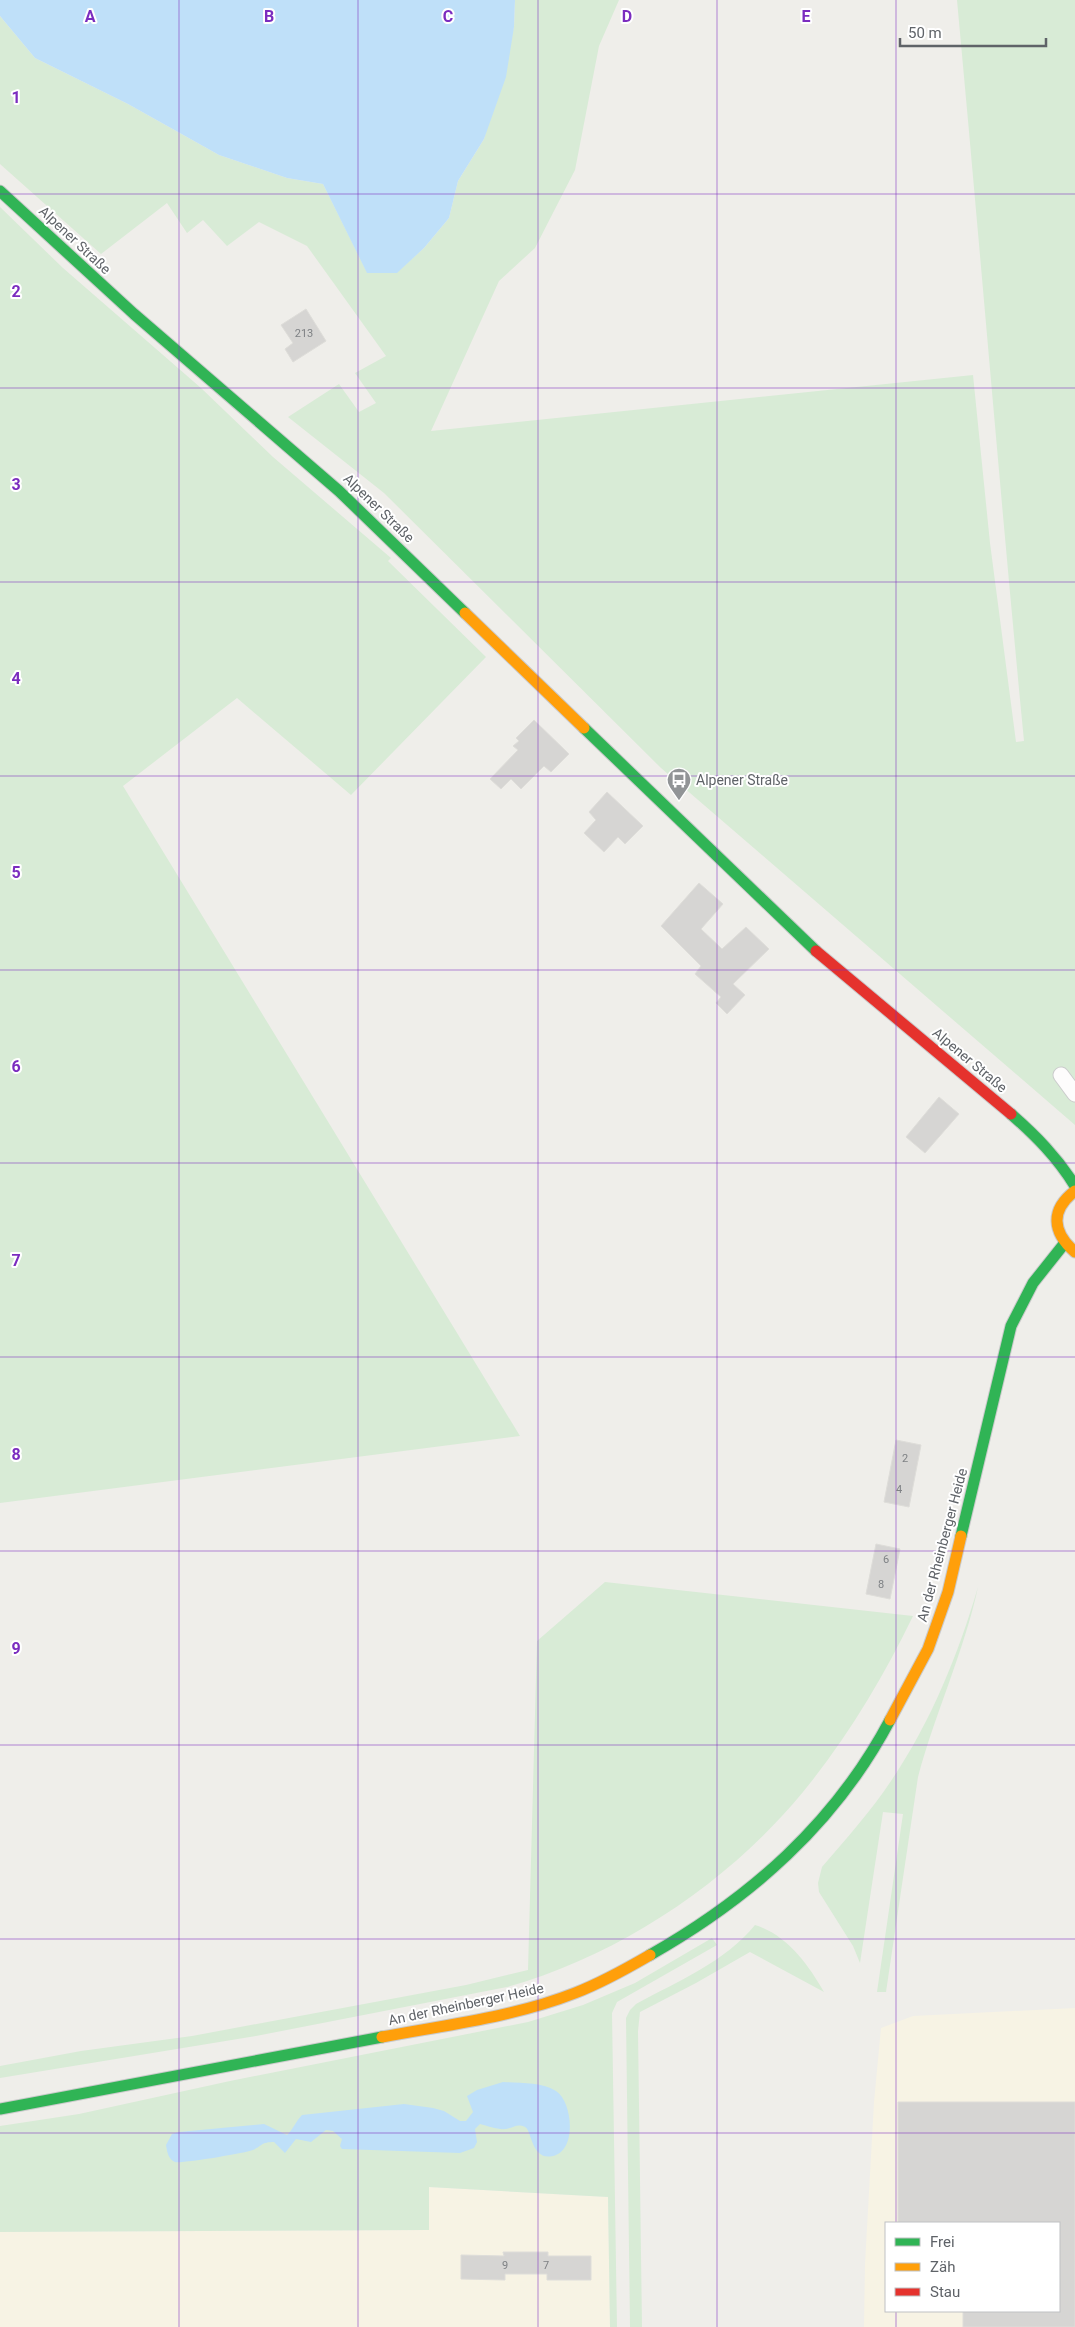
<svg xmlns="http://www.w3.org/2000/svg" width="1075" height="2327" viewBox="0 0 1075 2327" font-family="Roboto,sans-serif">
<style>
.commercial{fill:#f7f3e4;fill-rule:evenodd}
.green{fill:#d8ebd6}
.water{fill:#bfe0f9}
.building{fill:#d6d5d3;stroke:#deddd9}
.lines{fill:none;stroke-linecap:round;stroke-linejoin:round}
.street-casing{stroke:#cbcccc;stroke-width:17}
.fast-casing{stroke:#cacacb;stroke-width:13}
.slow-casing{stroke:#cacacb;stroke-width:13}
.jam-casing{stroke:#cacacb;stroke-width:13}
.street{stroke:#fdfcfc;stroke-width:15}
.fast{stroke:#30b455;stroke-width:11}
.slow{stroke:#ff9f0a;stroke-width:11}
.jam{stroke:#e5322d;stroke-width:11}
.grid{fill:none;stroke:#7b2cbf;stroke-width:1;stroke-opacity:0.55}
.labels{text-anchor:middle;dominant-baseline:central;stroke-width:4;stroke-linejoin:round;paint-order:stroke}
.number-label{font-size:11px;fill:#7e8184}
.street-label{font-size:14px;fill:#5f6368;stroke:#fff}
.poi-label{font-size:14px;fill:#5f6368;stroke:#fff;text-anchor:start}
.grid-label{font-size:16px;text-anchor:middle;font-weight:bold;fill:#7b2cbf;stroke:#fff;stroke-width:4;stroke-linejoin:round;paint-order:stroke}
</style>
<rect width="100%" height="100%" fill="#efeeea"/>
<g class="commercial">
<path d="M 1075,2008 L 1075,2327 L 864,2327 L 865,2264 L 874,2102 L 881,2028 L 913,2016 ZM 886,2223 L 1059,2223 L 1059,2311 L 886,2311 Z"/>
<path d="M 428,2187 L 608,2197 L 610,2327 L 0,2327 L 0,2232 L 429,2230 Z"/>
</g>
<g class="green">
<path d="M 515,0 L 619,0 L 599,46 L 575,170 L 535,248 L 499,281 L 431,431 L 973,375 L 990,543 L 1016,742 L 1024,741 C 1000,494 980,247 957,0 L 1075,0 L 1075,1125 L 661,768 L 384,493 L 288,417 L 339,384 L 359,412 L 376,403 L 355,373 L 386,356 L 307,246 L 259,222 L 227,246 L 203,220 L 187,233 L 167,203 L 101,254 L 0,164 L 0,16 L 35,58 L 128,104 L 219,155 L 287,178 L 323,184 L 367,272 L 396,273 L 424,248 L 449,218 L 458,181 L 484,139 L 514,27 Z"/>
<path d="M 0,207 L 63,268 L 201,388 L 273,457 L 391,558 L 388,561 L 486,657 L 351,795 L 237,698 L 123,786 L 520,1436 L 0,1503 Z"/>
<path d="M 605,1582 L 913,1616 C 883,1678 847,1738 803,1792 C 728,1883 620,1955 507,1987 L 256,2036 L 0,2078 L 0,2066 L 81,2051 L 192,2036 L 466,1985 L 528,1970 L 537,1641 Z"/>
<path d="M 978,1587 C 964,1652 935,1713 918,1777 L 886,1992 L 877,1992 L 903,1814 L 883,1812 L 860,1963 L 853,1946 L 819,1892 L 818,1883 L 822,1867 C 846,1839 871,1811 891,1781 C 931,1722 958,1655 978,1587 Z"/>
<path d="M 755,1925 C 787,1935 808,1964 824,1992 L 750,1952 L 696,1983 L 640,2012 L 638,2031 L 642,2327 L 630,2327 L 626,2018 L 630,2010 L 636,2004 C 678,1981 725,1962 755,1925 Z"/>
<path d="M 712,1938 L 717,1945 L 617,2002 L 612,2013 L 617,2327 L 610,2327 L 608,2197 L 429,2187 L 429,2230 L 0,2232 L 0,2126 L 79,2114 L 230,2081 L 528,2022 L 583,2005 L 635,1983 Z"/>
</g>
<g class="water">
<path d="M 0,0 L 515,0 L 514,27 L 506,77 L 484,139 L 458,181 L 449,218 L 424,248 L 397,273 L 367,273 L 323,184 L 287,178 L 219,155 L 128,104 L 35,58 L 0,16 Z"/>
<path d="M 503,2082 C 519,2083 542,2082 556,2091 C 573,2102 577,2151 553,2156 C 531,2161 532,2130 525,2127 C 517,2123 513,2128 506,2129 C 498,2130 488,2126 480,2124 L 475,2129 L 477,2142 L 474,2148 L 460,2153 L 342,2149 L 340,2146 L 342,2139 L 333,2131 L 326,2130 L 311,2142 L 296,2139 L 285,2153 L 274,2142 C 261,2142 262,2146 253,2150 C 246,2153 180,2164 175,2162 C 168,2159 167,2151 166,2145 L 172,2134 L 179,2132 L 264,2124 L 287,2135 C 292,2131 296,2121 302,2115 L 404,2104 L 433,2108 L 444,2111 L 460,2121 L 466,2121 L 473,2112 L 467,2096 L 477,2090 Z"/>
</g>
<g class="building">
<path d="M 306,309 L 326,341 L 293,362 L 285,349 L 293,343 L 281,325 Z"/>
<path d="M 534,720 L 569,754 L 551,772 L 544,766 L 521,789 L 511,779 L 501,789 L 490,779 L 518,750 L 513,746 L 519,741 L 516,738 Z"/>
<path d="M 607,792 L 643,826 L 625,844 L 618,837 L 604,852 L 584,833 L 596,820 L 589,812 Z"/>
<path d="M 699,883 L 723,904 L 701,929 L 722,949 L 746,927 L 769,949 L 733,984 L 745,995 L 727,1014 L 716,1003 L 721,997 L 695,974 L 701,966 L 661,926 Z"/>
<path d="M 939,1097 L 959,1114 L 925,1153 L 906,1137 Z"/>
<path d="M 896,1440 L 921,1445 L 909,1507 L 884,1502 Z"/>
<path d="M 876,1544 L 900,1549 L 890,1599 L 866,1594 Z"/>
<path d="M 898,2102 L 1075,2102 L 1075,2327 L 963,2327 L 963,2311 L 1059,2311 L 1059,2223 L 898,2223 Z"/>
<path d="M 503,2252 L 548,2252 L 548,2256 L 591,2256 L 591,2280 L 547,2280 L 547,2274 L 505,2274 L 505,2280 L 461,2279 L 461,2255 L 504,2256 Z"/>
</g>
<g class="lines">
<defs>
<path id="street" d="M 1061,1075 L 1075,1094"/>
<g id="fast">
<path d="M 0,191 L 134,314 L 339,491 L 465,613"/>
<path d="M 584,728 L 816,951"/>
<path d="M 1011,1114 C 1036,1136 1057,1157 1075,1186"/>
<path d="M 961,1536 L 1011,1326 L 1033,1283 L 1064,1244"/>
<path d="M 650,1955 C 750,1898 835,1824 890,1720"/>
<path d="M 0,2109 L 382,2037"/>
</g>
<g id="slow">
<path d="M 465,613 L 584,728"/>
<path d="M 1075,1191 C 1050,1210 1052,1232 1075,1252"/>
<path d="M 890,1720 L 928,1649 L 948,1592 L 961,1536"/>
<path d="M 382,2037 C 446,2025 514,2017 575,1993 C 601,1983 626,1969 650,1955"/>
</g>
<path id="jam" d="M 816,951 L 1011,1114"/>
</defs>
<use href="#street" class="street-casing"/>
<use href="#fast" class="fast-casing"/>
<use href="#slow" class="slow-casing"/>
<use href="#jam" class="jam-casing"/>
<use href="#street" class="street"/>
<use href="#fast" class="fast"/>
<use href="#slow" class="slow"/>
<use href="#jam" class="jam"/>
</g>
<path class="grid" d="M 179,0 L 179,2327M 358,0 L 358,2327M 538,0 L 538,2327M 717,0 L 717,2327M 896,0 L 896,2223M 0,194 L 1075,194M 0,388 L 1075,388M 0,582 L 1075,582M 0,776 L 1075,776M 0,970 L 1075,970M 0,1163 L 1075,1163M 0,1357 L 1075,1357M 0,1551 L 1075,1551M 0,1745 L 1075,1745M 0,1939 L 1075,1939M 0,2133 L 1075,2133M 896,2311 L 896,2327"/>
<defs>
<symbol id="bus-pin" viewBox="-11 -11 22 30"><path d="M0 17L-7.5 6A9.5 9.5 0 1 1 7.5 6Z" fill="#919496" stroke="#fff"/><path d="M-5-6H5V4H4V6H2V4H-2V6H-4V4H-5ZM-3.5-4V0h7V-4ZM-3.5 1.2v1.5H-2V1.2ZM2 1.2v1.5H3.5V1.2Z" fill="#fff"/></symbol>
</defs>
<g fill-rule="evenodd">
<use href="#bus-pin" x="665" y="766" width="28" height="38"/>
</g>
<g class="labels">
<g class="number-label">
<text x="304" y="333">213</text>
<text x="905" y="1458">2</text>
<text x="899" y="1489">4</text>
<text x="886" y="1559">6</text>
<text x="881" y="1584">8</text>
<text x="505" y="2265">9</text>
<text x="546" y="2265">7</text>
</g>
<g class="street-label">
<text transform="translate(75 240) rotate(43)">Alpener Straße</text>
<text transform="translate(379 508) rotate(44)">Alpener Straße</text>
<text transform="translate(970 1060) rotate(40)">Alpener Straße</text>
<text transform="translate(942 1545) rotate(-75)">An der Rheinberger Heide</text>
<text transform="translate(466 2004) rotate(-12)">An der Rheinberger Heide</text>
</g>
<g class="poi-label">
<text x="696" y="780">Alpener Straße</text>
</g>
</g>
<g class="grid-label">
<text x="90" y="22">A</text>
<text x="269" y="22">B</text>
<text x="448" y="22">C</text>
<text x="627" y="22">D</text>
<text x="806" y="22">E</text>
<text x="16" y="103">1</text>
<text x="16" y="297">2</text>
<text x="16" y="490">3</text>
<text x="16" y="684">4</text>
<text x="16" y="878">5</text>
<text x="16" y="1072">6</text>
<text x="16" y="1266">7</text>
<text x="16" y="1460">8</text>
<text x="16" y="1654">9</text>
</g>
<rect x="885" y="2222" width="175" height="90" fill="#ffffff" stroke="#bfc1c3"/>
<rect x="895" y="2238" width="25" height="8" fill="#30b455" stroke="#bfc1c3"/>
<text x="930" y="2247" font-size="15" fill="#5f6368">Frei</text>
<rect x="895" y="2263" width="25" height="8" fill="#ff9f0a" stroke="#bfc1c3"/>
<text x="930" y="2272" font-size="15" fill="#5f6368">Zäh</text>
<rect x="895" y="2288" width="25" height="8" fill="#e5322d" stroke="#bfc1c3"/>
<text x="930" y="2297" font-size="15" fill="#5f6368">Stau</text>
<path d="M900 38v8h146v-8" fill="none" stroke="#5f6368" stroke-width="2.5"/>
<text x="908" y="38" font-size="15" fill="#5f6368" stroke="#ffffff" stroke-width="4" paint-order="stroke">50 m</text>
</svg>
